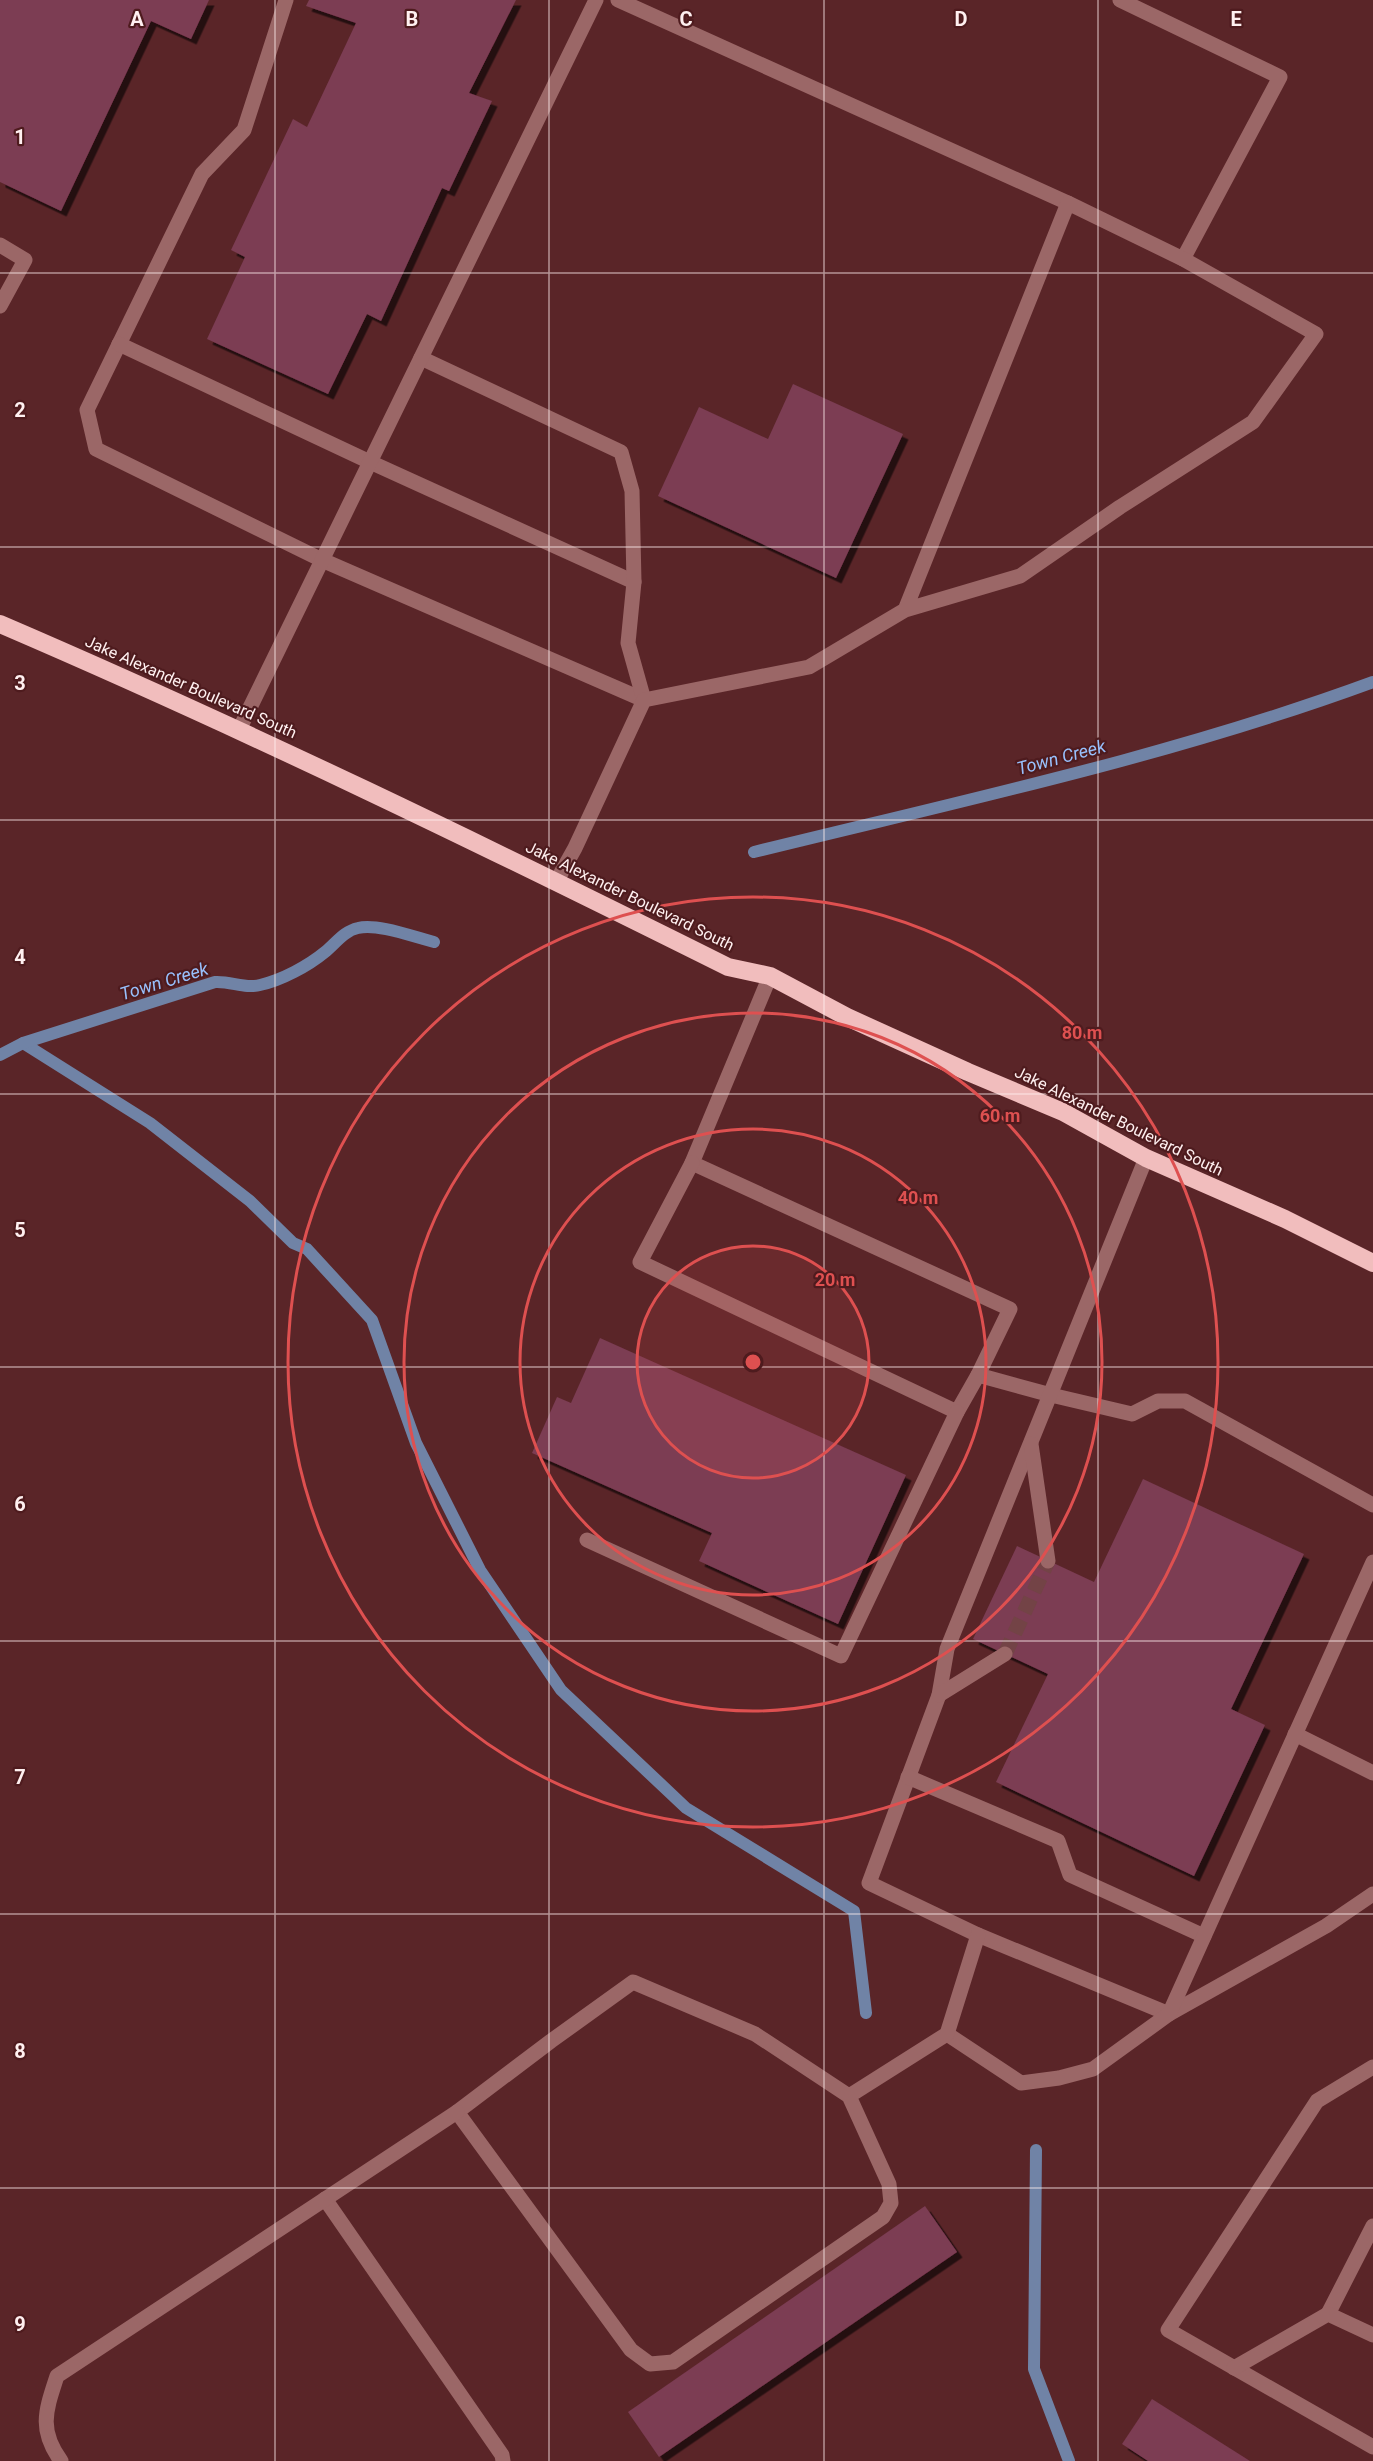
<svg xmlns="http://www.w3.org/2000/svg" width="1373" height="2461" viewBox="0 0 1373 2461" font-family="Roboto,sans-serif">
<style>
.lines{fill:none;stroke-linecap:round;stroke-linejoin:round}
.stream{stroke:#7083a6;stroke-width:12}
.building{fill:#7b3c53;filter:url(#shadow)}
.minor-tunnel{stroke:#734346;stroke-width:15;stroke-dasharray:15 8;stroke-linecap:butt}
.minor{stroke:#9b6767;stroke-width:15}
.highway{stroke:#f1bdbd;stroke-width:18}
.grid{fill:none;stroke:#fff0f0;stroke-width:1.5;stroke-opacity:0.55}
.ring{fill:none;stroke:#de5050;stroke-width:3}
.labels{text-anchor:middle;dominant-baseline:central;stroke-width:4.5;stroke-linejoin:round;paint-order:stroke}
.street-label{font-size:16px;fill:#fff0f0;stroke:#4e1b1e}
.water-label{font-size:18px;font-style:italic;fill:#98c0fc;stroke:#4e1b1e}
.grid-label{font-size:20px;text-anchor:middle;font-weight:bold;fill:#fff0f0;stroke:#4e1b1e;stroke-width:4.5;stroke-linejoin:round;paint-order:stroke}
.centre{fill:#de5050;stroke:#4e1b1e;stroke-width:3}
.ring-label{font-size:18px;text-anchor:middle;font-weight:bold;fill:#de5050;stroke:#4e1b1e;stroke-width:4.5;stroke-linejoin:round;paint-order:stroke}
</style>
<defs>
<filter id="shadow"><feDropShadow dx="5.5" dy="5.5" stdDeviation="0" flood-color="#0009"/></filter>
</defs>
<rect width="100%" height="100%" fill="#5a2528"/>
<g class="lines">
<g class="stream">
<path d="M 754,852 C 961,801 1172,756 1373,682"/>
<path d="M 23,1043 L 150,1123 L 250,1201 L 293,1243 L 307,1249 L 372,1320 L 416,1443 L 480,1570 L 561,1690 L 686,1808 L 854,1911 L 866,2013"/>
<path d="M 0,1055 L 23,1043 L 215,982 C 231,981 245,989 260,985 C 282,980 308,966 325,952 C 336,943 344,931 358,928 C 377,923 414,937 434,942"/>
<path d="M 1036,2150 L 1034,2369 L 1069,2461"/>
</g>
</g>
<g class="building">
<path d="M 0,0 L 209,0 L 191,39 L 151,21 L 61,211 L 0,182 Z"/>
<path d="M 309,0 L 516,0 L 469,93 L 492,101 L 449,191 L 442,188 L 381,321 L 367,314 L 328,394 L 207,339 L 245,257 L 231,250 L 293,119 L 307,127 L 356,23 L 306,6 Z"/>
<path d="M 793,384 L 903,434 L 836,578 L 658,496 L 699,407 L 768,439 Z"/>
<path d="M 600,1338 L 906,1475 L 838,1624 L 699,1561 L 712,1533 L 532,1453 L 557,1397 L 571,1403 Z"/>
<path d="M 1143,1479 L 1304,1554 L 1231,1709 L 1265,1725 L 1194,1876 L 996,1782 L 1048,1674 L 973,1639 L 1017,1546 L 1094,1582 Z"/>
<path d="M 925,2206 L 957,2252 L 659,2457 L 628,2412 Z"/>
<path d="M 1152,2399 L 1250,2461 L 1148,2461 L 1122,2444 Z"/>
</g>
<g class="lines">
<path class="minor-tunnel" d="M 1005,1654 L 1048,1561"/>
<g class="minor">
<path d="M 286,0 L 244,130 L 202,174 L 87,410 L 96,449 L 322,560 L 644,700"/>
<path d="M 618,0 L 1068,203"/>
<path d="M 1120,0 L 1280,77 L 1183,259"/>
<path d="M 0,245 L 25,260 L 0,306"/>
<path d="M 119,344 L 370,462 L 634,582"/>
<path d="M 421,358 L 621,452 L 632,491 L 634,582 L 628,643 L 644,700"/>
<path d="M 239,730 L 596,0"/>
<path d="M 556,882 L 575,848 L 644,700 L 809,667 L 905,610 L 1068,203 L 1183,259 L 1316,334 L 1253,422 L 1120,507 L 1020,576 L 905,610"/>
<path d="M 770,976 L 692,1163 L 1010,1309 L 978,1375 L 1051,1395 L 1132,1414 L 1158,1401 L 1185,1401 L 1373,1505"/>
<path d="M 1146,1158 L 947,1649 L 939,1695 L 869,1883 L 978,1935 L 1169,2014 L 1326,1926 L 1373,1894"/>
<path d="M 692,1163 L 640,1262 L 957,1412 L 978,1375"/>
<path d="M 1031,1444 L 1048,1561"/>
<path d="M 587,1540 L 841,1656 L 957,1412"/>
<path d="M 939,1695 L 1005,1654"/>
<path d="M 1295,1734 L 1373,1773"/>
<path d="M 908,1777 L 1058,1841 L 1070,1875 L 1204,1936"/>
<path d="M 947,2034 L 1021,2083 L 1059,2078 L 1093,2069 L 1169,2014 L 1373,1562"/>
<path d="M 1373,2067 L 1317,2101 L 1168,2330 L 1373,2447"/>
<path d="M 849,2096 L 755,2034 L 633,1982 L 551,2041 L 457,2112 L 631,2350 L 650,2364 L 673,2362 L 883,2217 L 891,2203 L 889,2184 L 849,2096 L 947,2034 L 978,1935"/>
<path d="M 325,2199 L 502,2455 L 503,2461"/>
<path d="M 1328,2314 L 1373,2226"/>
<path d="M 1234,2368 L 1328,2314 L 1373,2335"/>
<path d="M 61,2461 C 38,2429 46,2410 57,2376 L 457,2112"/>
</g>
<path class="highway" d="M 0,624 C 247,730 487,847 728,967 L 770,976 L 847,1017 L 968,1072 L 1063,1112 L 1146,1158 L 1285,1219 L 1373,1263"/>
</g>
<path class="grid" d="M 275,0 L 275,2461M 549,0 L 549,2461M 824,0 L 824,2461M 1098,0 L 1098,2461M 0,273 L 1373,273M 0,547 L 1373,547M 0,820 L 1373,820M 0,1094 L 1373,1094M 0,1367 L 1373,1367M 0,1641 L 1373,1641M 0,1914 L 1373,1914M 0,2188 L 1373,2188"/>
<circle cx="753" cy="1362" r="116" fill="#de5050" fill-opacity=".12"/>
<g class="ring">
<circle cx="753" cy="1362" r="116"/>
<circle cx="753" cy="1362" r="233"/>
<circle cx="753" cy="1362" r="349"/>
<circle cx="753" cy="1362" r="465"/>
</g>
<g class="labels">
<g class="street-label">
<text transform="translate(191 687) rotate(24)">Jake Alexander Boulevard South</text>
<text transform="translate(630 896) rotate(26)">Jake Alexander Boulevard South</text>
<text transform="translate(1119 1121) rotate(26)">Jake Alexander Boulevard South</text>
</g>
<g class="water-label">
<text transform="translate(1061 757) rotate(-15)">Town Creek</text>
<text transform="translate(164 981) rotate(-17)">Town Creek</text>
</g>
</g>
<g class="grid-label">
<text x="137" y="26">A</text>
<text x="412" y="26">B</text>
<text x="686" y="26">C</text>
<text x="961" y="26">D</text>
<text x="1236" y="26">E</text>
<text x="20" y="144">1</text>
<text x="20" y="417">2</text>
<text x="20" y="690">3</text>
<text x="20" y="964">4</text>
<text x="20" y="1237">5</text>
<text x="20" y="1511">6</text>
<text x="20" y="1784">7</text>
<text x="20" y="2058">8</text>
<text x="20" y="2331">9</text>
</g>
<circle cx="753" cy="1362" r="9" class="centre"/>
<g class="ring-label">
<text x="1082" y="1039">80 m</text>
<text x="1000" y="1122">60 m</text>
<text x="918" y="1204">40 m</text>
<text x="835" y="1286">20 m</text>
</g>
</svg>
